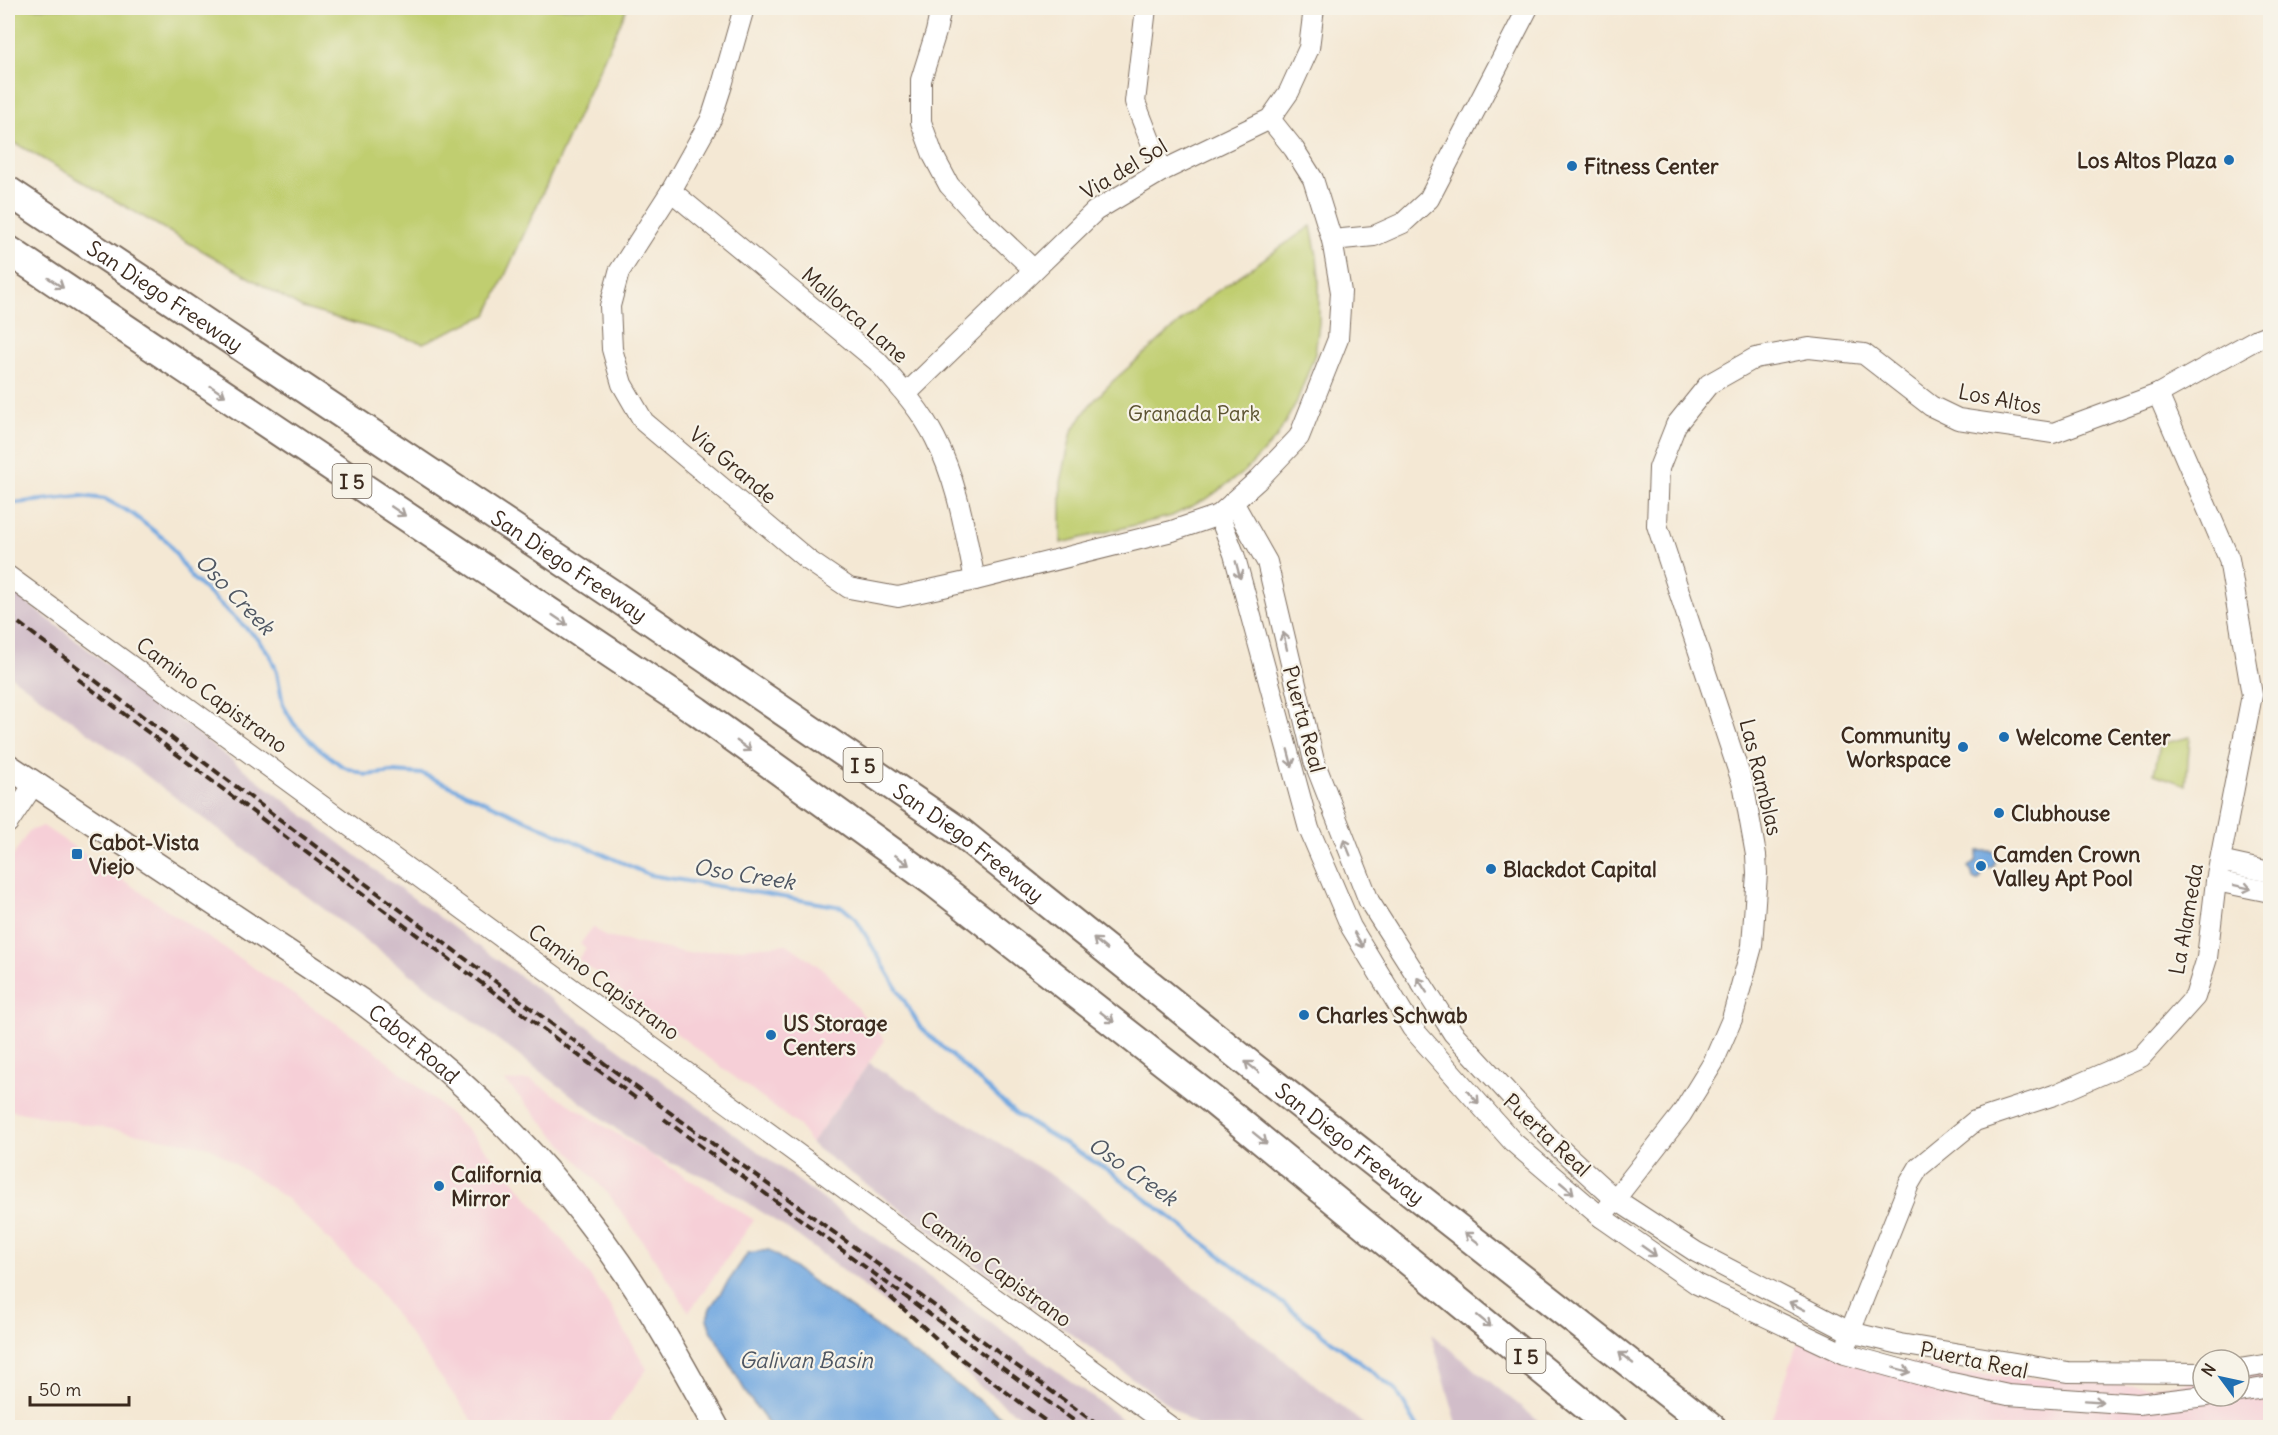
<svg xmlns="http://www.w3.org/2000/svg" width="2278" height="1435" viewBox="0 0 2278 1435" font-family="Delius,sans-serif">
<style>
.built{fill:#f6cfd7}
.industrial{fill:#d1bdc9}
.green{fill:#c0ce70;stroke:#7e7c47;stroke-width:1.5}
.water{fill:#72a8e0;stroke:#56697f;stroke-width:1.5}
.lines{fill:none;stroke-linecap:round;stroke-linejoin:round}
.stream{stroke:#72a8e0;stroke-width:4}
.minor-casing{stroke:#7c6c5e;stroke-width:22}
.major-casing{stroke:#7c6c5e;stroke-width:27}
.highway-casing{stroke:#7c6c5e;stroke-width:32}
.minor{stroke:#fff;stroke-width:20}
.major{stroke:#fff;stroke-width:24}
.highway{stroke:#fff;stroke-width:28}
.rail{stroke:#3b2a1e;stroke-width:4;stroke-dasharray:9 4.5;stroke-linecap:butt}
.oneway{stroke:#a79f9a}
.poi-dot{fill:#1f6fb2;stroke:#f7f3e8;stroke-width:2}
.labels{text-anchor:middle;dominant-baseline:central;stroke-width:4.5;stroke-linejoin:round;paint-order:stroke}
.shield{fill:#f7f3e8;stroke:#73665b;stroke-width:1.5}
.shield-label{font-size:20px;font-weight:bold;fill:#3b2a1e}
.poi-label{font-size:21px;font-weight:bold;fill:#3b2a1e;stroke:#f7f3e8;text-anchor:start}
.street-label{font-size:21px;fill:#3b2a1e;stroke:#f7f3e8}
.park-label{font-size:21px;fill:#5c5332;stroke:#f7f3e8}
.water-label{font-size:22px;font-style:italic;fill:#4e5662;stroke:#f7f3e8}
</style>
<rect width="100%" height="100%" fill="#f7f3e8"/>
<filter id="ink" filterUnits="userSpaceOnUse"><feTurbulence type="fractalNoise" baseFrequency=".0167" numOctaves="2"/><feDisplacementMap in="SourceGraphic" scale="12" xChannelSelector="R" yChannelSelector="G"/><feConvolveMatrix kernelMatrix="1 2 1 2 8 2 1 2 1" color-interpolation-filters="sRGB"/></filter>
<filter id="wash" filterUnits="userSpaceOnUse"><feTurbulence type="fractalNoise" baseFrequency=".008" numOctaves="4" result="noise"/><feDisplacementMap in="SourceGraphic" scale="24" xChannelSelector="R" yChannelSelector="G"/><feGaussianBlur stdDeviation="1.35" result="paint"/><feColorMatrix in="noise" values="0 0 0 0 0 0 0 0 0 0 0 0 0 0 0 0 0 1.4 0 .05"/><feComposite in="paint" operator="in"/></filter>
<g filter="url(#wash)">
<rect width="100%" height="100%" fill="#f4e8d4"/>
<g class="built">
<path d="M 43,826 L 371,1047 L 440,1105 L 474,1137 L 516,1183 L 582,1264 L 613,1311 L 647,1369 L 605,1427 L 477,1427 L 373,1284 L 287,1199 L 210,1147 L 8,1110 L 8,864 L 29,831 Z"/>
<path d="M 593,927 L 606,937 L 688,953 L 787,944 L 824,970 L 885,1040 L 811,1144 L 799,1126 L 578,959 L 586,948 L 580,944 Z"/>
<path d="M 531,1080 L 754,1220 L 689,1312 L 649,1250 L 609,1195 L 505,1081 Z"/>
<path d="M 1799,1340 L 1959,1373 L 2150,1387 L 2203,1380 L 2203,1396 L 2239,1396 L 2239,1374 L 2270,1370 L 2270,1427 L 1772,1428 L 1769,1426 Z"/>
</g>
<g class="industrial">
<path d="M 8,588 L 371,867 L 1133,1427 L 1034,1427 L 983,1389 L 896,1311 L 798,1236 L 715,1181 L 651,1155 L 111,749 L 8,674 Z"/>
<path d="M 869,1063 L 1067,1185 L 1367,1427 L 1199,1427 L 811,1144 Z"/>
<path d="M 1431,1334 L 1546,1427 L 1458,1427 Z"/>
</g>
<g class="green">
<path d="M 8,8 L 627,8 L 487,315 L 423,343 L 302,308 L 8,139 Z"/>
<path d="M 1311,226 L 1317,256 L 1319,278 L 1319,323 L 1315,354 L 1297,401 L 1277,437 L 1245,471 L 1208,498 L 1172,516 L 1061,543 L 1061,482 L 1072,431 L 1089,406 L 1113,381 L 1209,297 Z"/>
<path d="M 2190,737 L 2186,785 L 2154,774 L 2160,744 Z"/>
</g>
<g class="water">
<path d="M 1978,851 L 1992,851 L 1997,856 L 1993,867 L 1982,870 L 1981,878 L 1977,881 L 1973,879 L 1972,873 L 1968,867 L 1976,861 Z"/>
<path d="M 769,1250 L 991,1409 L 1014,1427 L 771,1427 L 748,1396 L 710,1328 L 707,1319 L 710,1308 L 748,1253 Z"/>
</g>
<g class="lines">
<path class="stream" d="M 8,502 L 15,503 L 81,496 L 105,499 L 131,513 L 167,541 L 191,577 L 258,639 L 270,655 L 277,672 L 283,705 L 294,724 L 317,747 L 342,766 L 366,775 L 393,772 L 423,774 L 650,875 L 842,907 L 856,919 L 920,1027 L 1017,1115 L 1111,1172 L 1396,1390 L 1418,1428"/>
</g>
</g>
<g filter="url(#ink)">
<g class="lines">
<defs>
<g id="minor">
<path d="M 744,8 L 722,85 L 711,119 L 671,191 L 619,272 L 610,306 L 612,349 L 622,384 L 644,422 L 808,560 L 849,588 L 898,597 L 975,580 L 1172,531 L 1219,515 L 1258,480 L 1299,437 L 1338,339 L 1341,292 L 1332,240 L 1313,179 L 1294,149 L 1270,119"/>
<path d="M 941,8 L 936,32 L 921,80 L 921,122 L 933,155 L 949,185 L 977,216 L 1033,269"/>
<path d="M 1146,8 L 1135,102 L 1162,171"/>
<path d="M 671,191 L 877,361 C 898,385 921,410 935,438 C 958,483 965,532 975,580"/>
<path d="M 1332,240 L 1374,236 L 1403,223 L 1429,199 L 1528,8"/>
<path d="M 906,394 L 1095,211 L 1162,171 L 1270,119 L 1289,92 L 1309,48 L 1314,8"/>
<path d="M 1233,502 L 1267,562 L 1314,761 L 1369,901 L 1453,1033 L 1555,1144 L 1615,1199 L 1696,1252 L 1850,1332 L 1900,1344 L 2068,1372 L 2203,1373"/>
<path d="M 1219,515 L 1234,554 L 1309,829 L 1351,927 L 1412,1028 L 1513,1142 L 1601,1217 L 1697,1284 L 1845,1354 L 1943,1381 L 2008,1395 L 2138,1404 L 2206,1396"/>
<path d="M 8,576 L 1172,1428"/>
<path d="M 8,823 L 34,784"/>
<path d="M 2220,861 L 2270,872"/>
<path d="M 2216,881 L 2270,892"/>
<path d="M 1601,1217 L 1681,1115 L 1713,1063 L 1732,1019 L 1752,946 L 1757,873 L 1756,855 L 1744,788 L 1657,525 L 1659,468 L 1676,425 L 1709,384 L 1755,358 L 1809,348 L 1864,354 L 1931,406 L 1958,419 L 2053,433 L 2158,394 L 2257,339 L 2270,334"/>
<path d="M 1848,1342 L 1850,1332 L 1909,1184 L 1919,1167 L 1975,1121 L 2054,1095 L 2141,1057 L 2195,997 L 2207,958 L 2216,881 L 2252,695 L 2229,559 L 2158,394"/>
<path d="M 2239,1369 L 2270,1364"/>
<path d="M 2239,1392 L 2270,1387"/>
</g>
<g id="major">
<path id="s1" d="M 8,766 L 361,1001 C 468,1080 564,1177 637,1290 C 666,1334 691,1381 717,1428"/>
</g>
<g id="highway">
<path id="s2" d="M 8,191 L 612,594 L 960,832 L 1250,1065 L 1712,1428"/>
<path d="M 8,250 L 697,711 L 935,883 L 1215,1102 L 1613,1428"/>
</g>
</defs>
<use href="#minor" class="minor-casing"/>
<use href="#major" class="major-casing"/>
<use href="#highway" class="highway-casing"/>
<use href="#minor" class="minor"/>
<use href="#major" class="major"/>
<use href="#highway" class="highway"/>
<g class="rail">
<path d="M 8,615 L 665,1109 L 1102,1428"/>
<path d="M 78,679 L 291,841 L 637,1099"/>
<path d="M 664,1119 L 1084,1428"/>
<path d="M 870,1279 L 948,1349 L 1055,1428"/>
</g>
</g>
<defs><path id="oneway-shaft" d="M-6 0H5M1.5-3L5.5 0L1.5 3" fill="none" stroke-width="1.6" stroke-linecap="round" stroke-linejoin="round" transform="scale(1.5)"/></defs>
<g class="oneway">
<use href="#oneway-shaft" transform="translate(56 283) rotate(34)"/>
<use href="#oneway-shaft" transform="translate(218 391) rotate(34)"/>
<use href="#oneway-shaft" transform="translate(398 511) rotate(34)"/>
<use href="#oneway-shaft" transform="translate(1238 570) rotate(75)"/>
<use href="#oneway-shaft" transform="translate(560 620) rotate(34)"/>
<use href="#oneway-shaft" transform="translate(1285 641) rotate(-103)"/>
<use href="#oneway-shaft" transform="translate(744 746) rotate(36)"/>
<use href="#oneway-shaft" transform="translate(1290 758) rotate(75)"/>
<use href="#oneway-shaft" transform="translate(1347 847) rotate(-112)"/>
<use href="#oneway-shaft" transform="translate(902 860) rotate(36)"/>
<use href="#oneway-shaft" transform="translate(2243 887) rotate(12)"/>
<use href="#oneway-shaft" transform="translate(1359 940) rotate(59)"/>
<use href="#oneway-shaft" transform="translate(1100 944) rotate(-141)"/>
<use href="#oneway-shaft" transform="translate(1422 985) rotate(-123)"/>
<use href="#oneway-shaft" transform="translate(1107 1017) rotate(38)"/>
<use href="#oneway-shaft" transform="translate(1252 1067) rotate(-142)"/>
<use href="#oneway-shaft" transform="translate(1473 1097) rotate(48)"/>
<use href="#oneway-shaft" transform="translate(1260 1138) rotate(39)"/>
<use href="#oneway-shaft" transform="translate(1567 1188) rotate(40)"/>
<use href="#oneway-shaft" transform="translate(1472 1238) rotate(-142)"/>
<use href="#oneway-shaft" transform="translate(1649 1251) rotate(35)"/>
<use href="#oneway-shaft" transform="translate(1797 1306) rotate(-153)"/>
<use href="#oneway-shaft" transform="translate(1484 1321) rotate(40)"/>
<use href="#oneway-shaft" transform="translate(1626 1358) rotate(-142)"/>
<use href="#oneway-shaft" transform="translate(1902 1370) rotate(15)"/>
<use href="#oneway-shaft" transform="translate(2094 1401) rotate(4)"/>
</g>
</g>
<g class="poi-dot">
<circle cx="2229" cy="160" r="6"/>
<circle cx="1572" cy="166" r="6"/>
<circle cx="2004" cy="737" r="6"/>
<circle cx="1963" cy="747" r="6"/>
<circle cx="1999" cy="813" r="6"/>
<rect x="71" y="848" width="12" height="12" rx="3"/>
<circle cx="1981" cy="866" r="6"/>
<circle cx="1491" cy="869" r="6"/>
<circle cx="1304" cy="1015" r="6"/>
<circle cx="771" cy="1035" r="6"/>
<circle cx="439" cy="1186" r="6"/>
</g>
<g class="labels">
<g class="shield">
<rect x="332.5" y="464" width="39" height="34" rx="4.5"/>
<rect x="843.5" y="748" width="39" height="34" rx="4.5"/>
<rect x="1506.5" y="1339" width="39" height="34" rx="4.5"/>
</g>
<g class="shield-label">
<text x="352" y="481">I 5</text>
<text x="863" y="765">I 5</text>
<text x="1526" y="1356">I 5</text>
</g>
<g class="poi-label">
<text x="2217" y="160" text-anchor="end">Los Altos Plaza</text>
<text x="1584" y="166">Fitness Center</text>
<text x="1951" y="735" text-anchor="end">Community<tspan x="1951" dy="24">Workspace</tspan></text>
<text x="2016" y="737">Welcome Center</text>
<text x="2011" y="813">Clubhouse</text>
<text x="89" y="842">Cabot-Vista<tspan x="89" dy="24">Viejo</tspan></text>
<text x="1993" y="854">Camden Crown<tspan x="1993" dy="24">Valley Apt Pool</tspan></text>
<text x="1503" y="869">Blackdot Capital</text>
<text x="1316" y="1015">Charles Schwab</text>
<text x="783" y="1023">US Storage<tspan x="783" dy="24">Centers</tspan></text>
<text x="451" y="1174">California<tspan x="451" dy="24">Mirror</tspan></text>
</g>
<g class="street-label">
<text transform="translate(1124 169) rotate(-31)">Via del Sol</text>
<text stroke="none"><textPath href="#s2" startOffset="189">San Diego Freeway</textPath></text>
<text transform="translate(855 315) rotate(41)">Mallorca Lane</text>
<text transform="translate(2000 399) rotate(11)">Los Altos</text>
<text transform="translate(733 465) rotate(40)">Via Grande</text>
<text stroke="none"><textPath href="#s2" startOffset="675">San Diego Freeway</textPath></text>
<text transform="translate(212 695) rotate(36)">Camino Capistrano</text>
<text transform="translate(1304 719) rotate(75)">Puerta Real</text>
<text transform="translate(1761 777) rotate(76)">Las Ramblas</text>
<text stroke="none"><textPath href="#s2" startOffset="1161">San Diego Freeway</textPath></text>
<text transform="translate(2186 919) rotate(-80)">La Alameda</text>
<text transform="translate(604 982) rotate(36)">Camino Capistrano</text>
<text stroke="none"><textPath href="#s1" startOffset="492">Cabot Road</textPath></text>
<text transform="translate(1547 1135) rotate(43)">Puerta Real</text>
<text stroke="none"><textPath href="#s2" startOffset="1647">San Diego Freeway</textPath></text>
<text transform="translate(996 1269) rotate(36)">Camino Capistrano</text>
<text transform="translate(1974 1360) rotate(12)">Puerta Real</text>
</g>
<g class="park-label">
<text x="1194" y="413">Granada Park</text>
</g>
<g class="water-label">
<text transform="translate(235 594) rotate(46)">Oso Creek</text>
<text transform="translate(744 874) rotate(9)">Oso Creek</text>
<text transform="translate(1133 1171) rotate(35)">Oso Creek</text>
<text x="806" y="1360">Galivan Basin</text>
</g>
</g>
<rect width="2278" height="1435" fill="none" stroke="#f7f3e8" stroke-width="30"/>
<g transform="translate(2221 1378) rotate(303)"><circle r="28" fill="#f7f3e8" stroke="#aca397" stroke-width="1.5"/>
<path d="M0-4.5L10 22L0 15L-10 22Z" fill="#1f6fb2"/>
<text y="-9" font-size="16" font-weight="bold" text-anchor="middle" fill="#3b2a1e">N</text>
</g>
<path d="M30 1396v9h99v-9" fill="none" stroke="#3b2a1e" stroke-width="3"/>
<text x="39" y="1396" font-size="18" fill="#3b2a1e" stroke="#f7f3e8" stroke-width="4.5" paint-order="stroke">50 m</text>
</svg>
